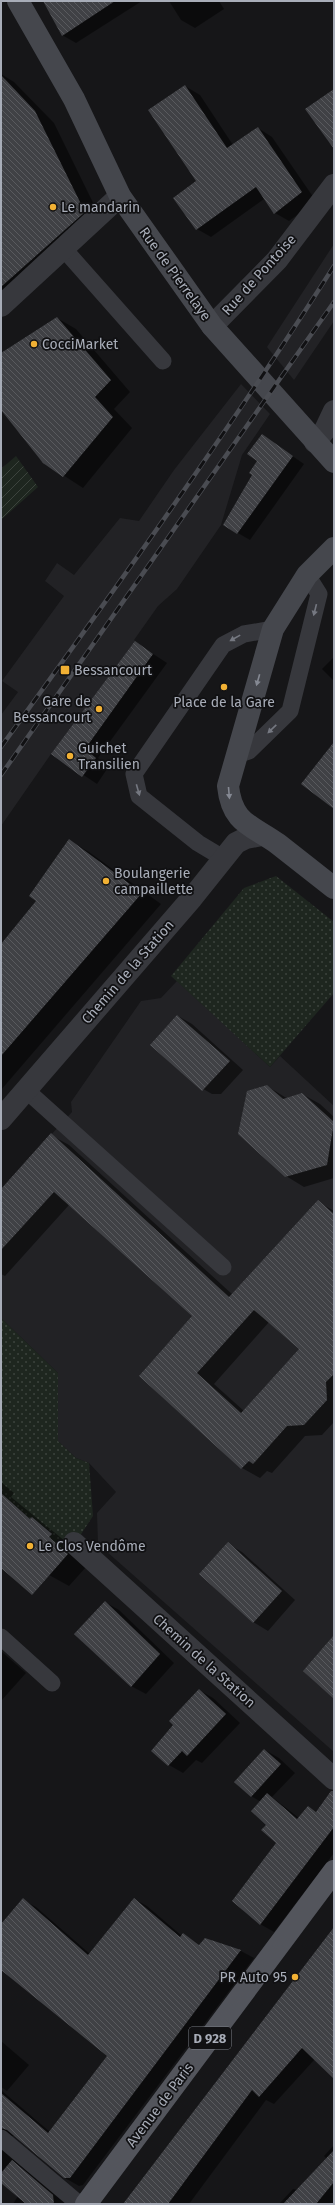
<svg xmlns="http://www.w3.org/2000/svg" width="335" height="2205" viewBox="0 0 335 2205" font-family="'Fira Sans',sans-serif">
<style>
.built{fill:#222225}
.park{fill:url(#park-dots)}
.garden{fill:url(#garden-furrows)}
.shadow{fill:#0007;fill-rule:evenodd}
.building{fill:url(#building-back-hatch);fill-rule:evenodd}
.lines{fill:none;stroke-linecap:round;stroke-linejoin:round}
.service{stroke:#37383d;stroke-width:17}
.minor{stroke:#37383d;stroke-width:22}
.secondary{stroke:#45474d;stroke-width:22}
.primary{stroke:#53555c;stroke-width:22}
.rail-casing{stroke:#4a4c52;stroke-width:4.5}
.rail{stroke:#111113;stroke-width:3;stroke-dasharray:9;stroke-linecap:butt}
.oneway{fill:#757881}
.oneway2{fill:#858993}
.poi-dot{fill:#f2b134;stroke:#111113;stroke-width:1.5}
.labels{text-anchor:middle;dominant-baseline:central;stroke-width:3.5;stroke-linejoin:round;paint-order:stroke}
.shield{fill:#111113;stroke:#7b7e86;stroke-width:1}
.shield-label{font-size:13px;font-weight:bold;fill:#a8adb8}
.poi-label{font-size:14px;fill:#a8adb8;stroke:#111113;text-anchor:start}
.street-label{font-size:14px;fill:#a8adb8;stroke:#111113}
</style>
<defs>
<pattern id="park-dots" width="8" height="8" patternUnits="userSpaceOnUse"><rect width="8" height="8" fill="#1e261f"/><path d="M2 2h.1M6 6h.1" fill="none" stroke="#3c433d" stroke-width="1.8" stroke-linecap="round"/></pattern>
<pattern id="garden-furrows" width="10" height="10" patternUnits="userSpaceOnUse"><rect width="10" height="10" fill="#1e261f"/><path d="M-1 1l2-2M0 10L10 0M9 11l2-2" fill="none" stroke="#3c433d"/></pattern>
<pattern id="building-back-hatch" width="6" height="6" patternUnits="userSpaceOnUse"><rect width="6" height="6" fill="#404145"/><path d="M-1 5l2 2M0 0l6 6M5-1l2 2" fill="none" stroke="#595a5e"/></pattern>
</defs>
<rect width="100%" height="100%" fill="#161618"/>
<g class="built">
<path d="M 334,244 L 334,321 L 294,380 L 267,347 Z"/>
<path d="M 241,384 L 270,414 L 242,455 L 221,525 L 177,589 L 158,606 L 134,640 L 153,654 L 85,749 L 96,758 L 82,777 L 51,754 L 1,826 L 1,715 L 18,692 L 2,681 L 64,596 L 45,581 L 57,563 L 74,575 L 120,518 L 139,521 L 174,470 Z"/>
<path d="M 177,981 L 270,1067 L 280,1056 L 334,1106 L 334,1752 L 98,1544 L 97,1513 L 116,1492 L 89,1463 L 76,1458 L 58,1441 L 58,1373 L 1,1318 L 1,1189 L 72,1112 L 71,1102 L 141,1001 L 161,998 Z"/>
</g>
<g class="park">
<path d="M 276,876 L 334,922 L 334,993 L 270,1067 L 171,976 L 244,888 Z"/>
<path d="M 1,1318 L 58,1373 L 58,1441 L 76,1458 L 89,1463 L 93,1516 L 68,1554 L 49,1537 L 52,1533 L 32,1517 L 30,1519 L 1,1493 Z"/>
</g>
<path class="garden" d="M 16,456 L 38,487 L 1,520 L 1,469 Z"/>
<g class="shadow">
<path d="M 48,1 L 142,1 L 76,43 L 62,35 Z"/>
<path d="M 169,1 L 219,1 L 224,9 L 195,28 L 181,20 Z"/>
<path d="M 1,74 L 14,82 L 54,123 L 103,223 L 1,312 Z"/>
<path d="M 185,86 L 200,95 L 233,145 L 258,128 L 272,137 L 316,201 L 289,221 L 275,213 L 264,199 L 211,237 L 197,229 L 198,182 Z"/>
<path d="M 57,318 L 76,329 L 130,392 L 114,409 L 132,428 L 83,488 L 43,462 L 1,409 L 1,354 Z"/>
<path d="M 262,435 L 304,464 L 250,540 L 224,525 L 253,475 L 258,461 Z"/>
<path d="M 135,642 L 167,663 L 98,758 L 109,766 L 97,784 L 52,754 Z"/>
<path d="M 334,657 L 334,681 L 322,669 Z"/>
<path d="M 70,841 L 89,852 L 161,904 L 1,1090 L 1,945 L 37,901 Z"/>
<path d="M 178,1016 L 192,1024 L 243,1070 L 221,1094 L 212,1094 L 198,1086 Z"/>
<path d="M 267,1086 L 288,1099 L 302,1094 L 320,1104 L 334,1117 L 334,1178 L 304,1187 L 286,1176 Z"/>
<path d="M 51,1135 L 69,1145 L 233,1295 L 318,1202 L 334,1211 L 334,1422 L 322,1435 L 305,1436 L 272,1473 L 267,1471 L 260,1478 L 242,1468 L 140,1376 L 193,1316 L 69,1205 L 5,1276 L 1,1274 L 1,1191 ZM 269,1322 L 300,1349 L 244,1411 L 214,1384 Z"/>
<path d="M 1,1482 L 14,1493 L 11,1497 L 71,1546 L 87,1566 L 69,1586 L 49,1575 L 1,1562 Z"/>
<path d="M 228,1544 L 242,1552 L 295,1600 L 268,1631 L 253,1622 Z"/>
<path d="M 105,1602 L 119,1610 L 174,1663 L 146,1694 L 131,1686 Z"/>
<path d="M 1,1651 L 26,1673 L 1,1701 Z"/>
<path d="M 199,1690 L 213,1698 L 240,1723 L 202,1763 L 196,1760 L 183,1773 L 169,1765 L 152,1751 L 174,1725 Z"/>
<path d="M 265,1750 L 279,1758 L 295,1773 L 272,1797 L 299,1818 L 308,1807 L 317,1812 L 334,1810 L 334,1853 L 274,1932 L 260,1924 L 234,1901 L 277,1843 L 267,1825 L 261,1802 L 251,1796 Z"/>
<path d="M 134,1899 L 147,1906 L 182,1936 L 184,1935 L 200,1945 L 206,1939 L 241,1951 L 254,1958 L 83,2185 L 79,2186 L 65,2178 L 16,2136 L 12,2136 L 6,2139 L 66,2204 L 13,2204 L 18,2196 L 1,2182 L 1,2090 L 50,2132 L 109,2056 L 1,1968 L 1,1926 L 23,1900 L 36,1907 L 90,1954 Z"/>
<path d="M 334,1927 L 334,2076 L 315,2059 L 274,2104 L 266,2100 L 189,2204 L 124,2204 Z"/>
<path d="M 1,2041 L 29,2065 L 7,2091 L 1,2087 Z"/>
<path d="M 334,2145 L 334,2204 L 279,2204 L 293,2189 L 298,2190 L 327,2159 L 324,2156 Z"/>
</g>
<g class="building">
<path d="M 43,1 L 115,1 L 62,36 Z"/>
<path d="M 1,75 L 35,111 L 85,212 L 1,287 Z"/>
<path d="M 185,85 L 227,148 L 258,127 L 302,192 L 274,214 L 256,187 L 196,230 L 173,198 L 196,181 L 148,110 Z"/>
<path d="M 334,89 L 334,149 L 305,109 Z"/>
<path d="M 57,317 L 111,380 L 95,397 L 113,417 L 63,477 L 43,463 L 1,410 L 1,353 Z"/>
<path d="M 262,434 L 293,456 L 237,534 L 223,525 L 252,475 L 249,473 L 257,461 L 247,454 Z"/>
<path d="M 135,641 L 153,654 L 85,749 L 96,758 L 82,777 L 51,754 Z"/>
<path d="M 334,742 L 334,809 L 301,784 Z"/>
<path d="M 69,839 L 142,893 L 1,1056 L 1,944 L 36,901 L 29,896 Z"/>
<path d="M 177,1015 L 230,1061 L 202,1091 L 150,1045 Z"/>
<path d="M 267,1085 L 283,1099 L 302,1093 L 334,1122 L 327,1165 L 285,1177 L 238,1134 L 247,1091 Z"/>
<path d="M 51,1133 L 229,1297 L 318,1200 L 334,1214 L 334,1374 L 326,1382 L 327,1400 L 304,1425 L 287,1426 L 253,1464 L 249,1461 L 241,1469 L 139,1376 L 192,1316 L 54,1192 L 1,1250 L 1,1189 ZM 254,1310 L 299,1349 L 241,1413 L 197,1373 Z"/>
<path d="M 1,1493 L 30,1519 L 32,1517 L 52,1534 L 49,1537 L 68,1554 L 32,1595 L 1,1568 Z"/>
<path d="M 228,1542 L 282,1591 L 253,1623 L 199,1574 Z"/>
<path d="M 105,1601 L 160,1654 L 131,1687 L 74,1634 Z"/>
<path d="M 334,1635 L 334,1699 L 303,1671 Z"/>
<path d="M 199,1689 L 226,1714 L 187,1756 L 182,1751 L 168,1766 L 151,1751 L 173,1725 L 169,1721 Z"/>
<path d="M 264,1749 L 281,1764 L 251,1797 L 234,1782 Z"/>
<path d="M 331,1791 L 334,1791 L 334,1827 L 260,1925 L 232,1901 L 276,1843 L 261,1830 L 266,1825 L 251,1811 L 267,1793 L 297,1819 L 308,1806 L 316,1812 Z"/>
<path d="M 23,1898 L 88,1955 L 134,1898 L 180,1937 L 183,1933 L 199,1945 L 205,1938 L 241,1950 L 70,2178 L 64,2178 L 7,2130 L 1,2128 L 1,2093 L 48,2133 L 107,2056 L 1,1970 L 1,1924 Z"/>
<path d="M 334,1927 L 334,2079 L 302,2048 L 259,2097 L 252,2090 L 168,2204 L 123,2204 Z"/>
<path d="M 334,2150 L 334,2182 L 316,2204 L 283,2204 Z"/>
<path d="M 12,2160 L 53,2195 L 54,2204 L 26,2204 L 1,2183 L 1,2173 Z"/>
</g>
<g class="lines">
<g class="service">
<path d="M 63,248 L 163,361"/>
<path d="M 237,755 L 249,751 L 290,711 L 319,594 L 307,575"/>
<path d="M 223,858 L 198,843 L 139,796 L 134,774 L 223,645 L 244,634 L 273,629"/>
<path d="M 26,1090 L 223,1267"/>
<path d="M 1,1637 L 52,1683"/>
<path d="M 1,2138 L 79,2204"/>
</g>
<g class="minor">
<path d="M 1,306 L 120,196"/>
<path d="M 212,326 L 277,260 L 334,185"/>
<path d="M 315,442 L 325,430 L 334,411"/>
<path d="M 1,1119 L 192,898 L 236,843 L 246,838 L 262,835"/>
<path d="M 74,1543 L 334,1779"/>
</g>
<g class="secondary">
<path d="M 18,1 L 74,99 L 120,196 L 212,326 L 334,462"/>
<path d="M 334,548 L 307,575 L 273,629 L 228,786 C 232,824 252,825 278,844 C 297,859 315,873 334,888"/>
</g>
<path class="primary" d="M 86,2204 L 334,1871"/>
<defs>
<g id="rail">
<path d="M 1,747 C 115,589 229,431 334,266"/>
<path d="M 1,775 L 334,302"/>
</g>
</defs>
<use href="#rail" class="rail-casing"/>
<use href="#rail" class="rail"/>
</g>
<defs><path id="oneway-solid" d="M-6-.8H1V-3.2L6.5 0L1 3.2V.8H-6Z"/></defs>
<g class="oneway">
<use href="#oneway-solid" transform="translate(315 610) rotate(104)"/>
<use href="#oneway-solid" transform="translate(235 638) rotate(151)"/>
<use href="#oneway-solid" transform="translate(272 729) rotate(136)"/>
<use href="#oneway-solid" transform="translate(138 790) rotate(74)"/>
</g>
<g class="oneway2">
<use href="#oneway-solid" transform="translate(258 680) rotate(106)"/>
<use href="#oneway-solid" transform="translate(229 793) rotate(85)"/>
</g>
<g class="poi-dot">
<circle cx="53" cy="207" r="4"/>
<circle cx="34" cy="344" r="4"/>
<rect x="60" y="665" width="10" height="10" rx="2"/>
<circle cx="224" cy="687" r="4"/>
<circle cx="99" cy="709" r="4"/>
<circle cx="70" cy="756" r="4"/>
<circle cx="106" cy="881" r="4"/>
<circle cx="30" cy="1546" r="4"/>
<circle cx="295" cy="1977" r="4"/>
</g>
<g class="labels">
<rect class="shield" x="189" y="2027" width="42" height="22" rx="3"/>
<g class="shield-label">
<text x="210" y="2038">D 928</text>
</g>
<g class="poi-label">
<text x="61" y="207">Le mandarin</text>
<text x="42" y="344">CocciMarket</text>
<text x="74" y="670">Bessancourt</text>
<text x="91" y="701" text-anchor="end">Gare de<tspan x="91" dy="16">Bessancourt</tspan></text>
<text x="224" y="702" text-anchor="middle">Place de la Gare</text>
<text x="78" y="748">Guichet<tspan x="78" dy="16">Transilien</tspan></text>
<text x="114" y="873">Boulangerie<tspan x="114" dy="16">campaillette</tspan></text>
<text x="38" y="1546">Le Clos Vendôme</text>
<text x="287" y="1977" text-anchor="end">PR Auto 95</text>
</g>
<g class="street-label">
<text transform="translate(175 274) rotate(54)">Rue de Pierrelaye</text>
<text transform="translate(259 275) rotate(-48)">Rue de Pontoise</text>
<text transform="translate(128 972) rotate(-49)">Chemin de la Station</text>
<text transform="translate(204 1661) rotate(42)">Chemin de la Station</text>
<text transform="translate(160 2105) rotate(-53)">Avenue de Paris</text>
</g>
</g>
<rect width="335" height="2205" fill="none" stroke="#a8adb8" stroke-width="4"/>
</svg>
